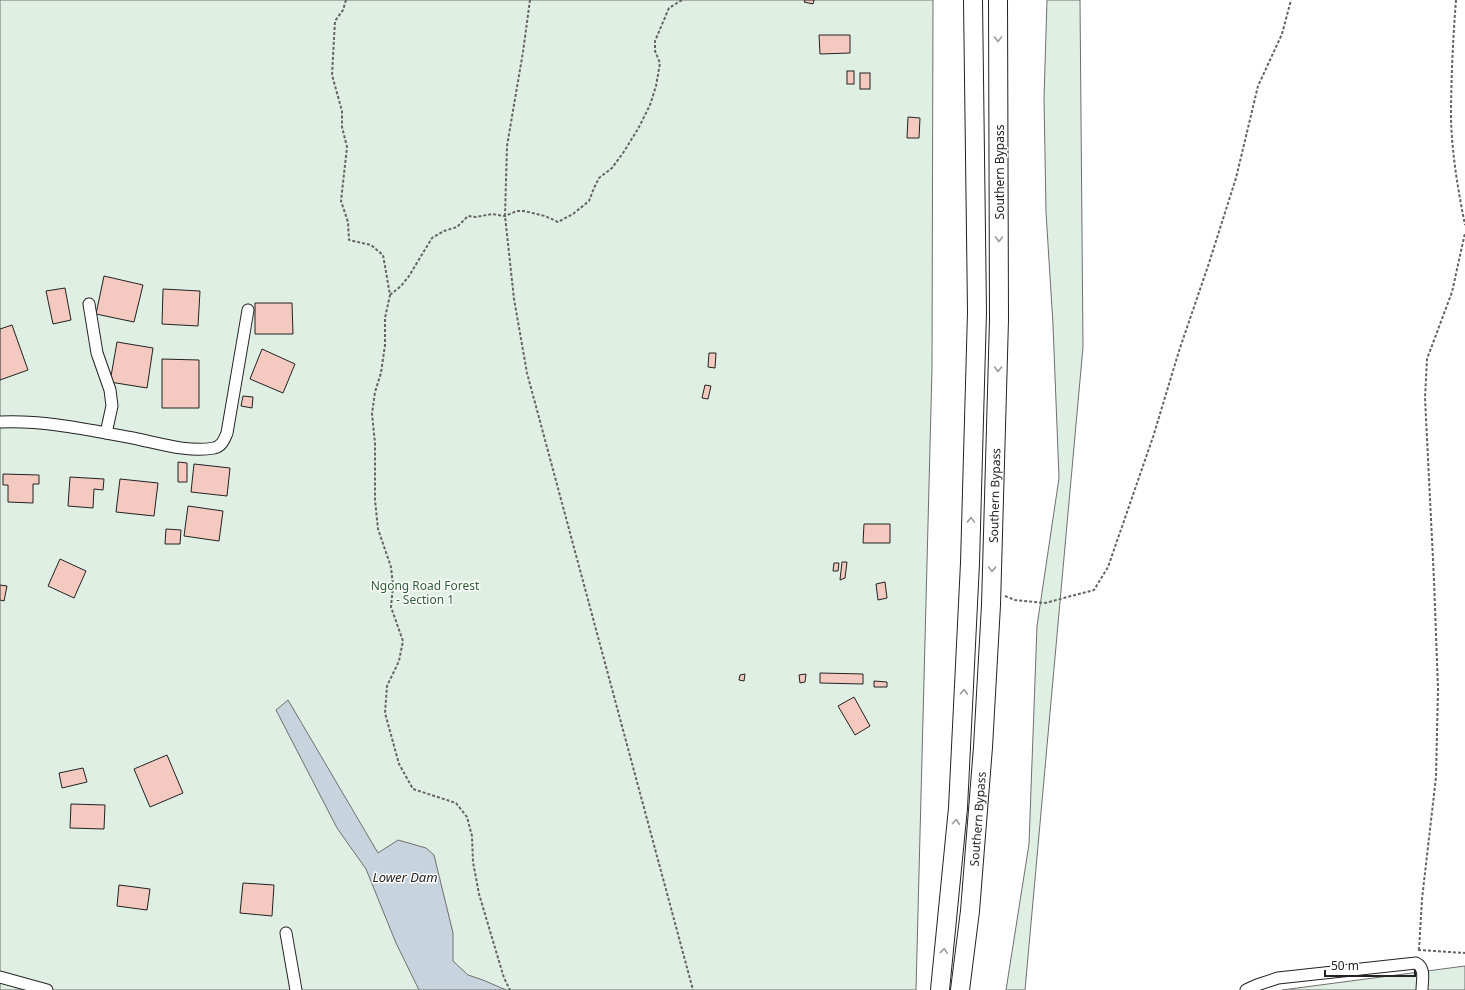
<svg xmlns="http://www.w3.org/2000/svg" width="1465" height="990" viewBox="0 0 1465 990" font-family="'Noto Sans',sans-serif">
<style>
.green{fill:#e0efe3;stroke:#6f6f6f}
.water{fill:#c7d3dd;stroke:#6f6f6f}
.building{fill:#f3c9c0;stroke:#222}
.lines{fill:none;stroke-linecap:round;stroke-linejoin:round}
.minor-casing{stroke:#222;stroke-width:13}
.trunk-casing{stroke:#222;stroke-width:20}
.path{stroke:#646464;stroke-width:2;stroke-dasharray:3 2;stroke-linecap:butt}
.minor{stroke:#fff;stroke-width:11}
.trunk{stroke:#fff;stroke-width:18}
.oneway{stroke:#9c9c9c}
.labels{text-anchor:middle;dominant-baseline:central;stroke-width:3;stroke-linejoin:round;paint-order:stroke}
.street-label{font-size:12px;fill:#222;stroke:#fff}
.park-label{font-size:12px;fill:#2f5e38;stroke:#fff}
.water-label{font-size:13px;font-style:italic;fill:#222;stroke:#fff}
</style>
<rect width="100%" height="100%" fill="#fff"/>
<g class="green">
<path d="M 0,0 L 933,0 L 932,369 L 916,990 L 0,990 Z"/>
<path d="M 1047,0 L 1080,0 L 1083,347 L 1025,990 L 1006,990 L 1029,844 L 1037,626 L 1059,478 L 1053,325 L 1046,212 L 1044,98 Z"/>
<path d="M 1465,966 L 1465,990 L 1282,990 Z"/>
</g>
<path class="water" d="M 288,700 L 378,853 L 398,840 L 426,848 L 434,855 L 453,933 L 453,961 L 468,975 L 483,980 L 506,990 L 419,990 L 396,943 L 366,869 L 337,828 L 276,710 Z"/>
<g class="building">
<path d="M 805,0 L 814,0 L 813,4 L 804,2 Z"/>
<path d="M 819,35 L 850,35 L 850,53 L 820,54 Z"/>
<rect x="847" y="71" width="7" height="13"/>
<rect x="860" y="73" width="10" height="16"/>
<path d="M 908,117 L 920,118 L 919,138 L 907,138 Z"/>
<path d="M 104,276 L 143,285 L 134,322 L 96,314 Z"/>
<path d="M 65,288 L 71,320 L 53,324 L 46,291 Z"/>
<path d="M 163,289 L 200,291 L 198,326 L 162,324 Z"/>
<path d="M 255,303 L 292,303 L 293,334 L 255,334 Z"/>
<path d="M 12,325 L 28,370 L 0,380 L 0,329 Z"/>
<path d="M 117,342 L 153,348 L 147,388 L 110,382 Z"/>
<path d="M 262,349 L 295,364 L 283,393 L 250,379 Z"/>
<path d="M 709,353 L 716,353 L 715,368 L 708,367 Z"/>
<path d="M 162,359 L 199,360 L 199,408 L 162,408 Z"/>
<path d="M 705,385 L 711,386 L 708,399 L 702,398 Z"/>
<path d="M 243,396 L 253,397 L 252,408 L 241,406 Z"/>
<path d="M 178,462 L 187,463 L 187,482 L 178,482 Z"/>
<path d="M 194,464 L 230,468 L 227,496 L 191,492 Z"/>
<path d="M 3,474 L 39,475 L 39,484 L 33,484 L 33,503 L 8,502 L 8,485 L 3,485 Z"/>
<path d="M 70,477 L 104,479 L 103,490 L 94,489 L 93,508 L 68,506 Z"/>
<path d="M 120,479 L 158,483 L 154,516 L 116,512 Z"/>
<path d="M 188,506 L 223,511 L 219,541 L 184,536 Z"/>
<path d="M 864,524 L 890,524 L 890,543 L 863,543 Z"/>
<path d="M 166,529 L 181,530 L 180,544 L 165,544 Z"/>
<path d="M 60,559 L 86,571 L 74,598 L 48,586 Z"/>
<path d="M 842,562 L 847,562 L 845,578 L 840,580 Z"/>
<path d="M 834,563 L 839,563 L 838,571 L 833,571 Z"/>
<path d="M 885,582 L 887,598 L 878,600 L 876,584 Z"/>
<path d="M 0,585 L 7,586 L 4,601 L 0,600 Z"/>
<path d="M 820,673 L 863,674 L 863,684 L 820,683 Z"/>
<path d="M 745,674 L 744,681 L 739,680 L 740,675 Z"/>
<path d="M 806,674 L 805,682 L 800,683 L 799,675 Z"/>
<path d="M 874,681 L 887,682 L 887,687 L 874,687 Z"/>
<path d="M 854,697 L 870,726 L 855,735 L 838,706 Z"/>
<path d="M 167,755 L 183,793 L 150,807 L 134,769 Z"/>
<path d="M 83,768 L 87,782 L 62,788 L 59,773 Z"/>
<path d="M 71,804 L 105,805 L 104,829 L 70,828 Z"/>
<path d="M 243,883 L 274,885 L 272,916 L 240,913 Z"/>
<path d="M 119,885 L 150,889 L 147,910 L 117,906 Z"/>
</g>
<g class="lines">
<defs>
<g id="minor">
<path d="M 89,304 L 97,353 L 110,390 L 112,406 L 106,433"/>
<path d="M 0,422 C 45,420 89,430 133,438 C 158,443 189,453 214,448 C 222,446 224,440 227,433 L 248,310"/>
<path d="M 286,933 L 296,990"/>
<path d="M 0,977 L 47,990"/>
<path d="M 1246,990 L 1257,985 L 1278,978 L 1416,963 C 1426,968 1422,980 1422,990"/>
</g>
<g id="trunk">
<path d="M 940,990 L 958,808 L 970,563 L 977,312 L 973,0"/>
<path id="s1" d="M 960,990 L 970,911 L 983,747 L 991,605 L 999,320 L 998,0"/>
</g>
</defs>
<use href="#minor" class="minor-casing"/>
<use href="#trunk" class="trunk-casing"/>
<g class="path">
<path d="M 346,0 L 343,10 L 335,21 L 332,75 L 342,111 L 342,127 L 347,147 L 341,201 L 348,222 L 349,240 L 371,245 L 383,255 L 390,295 L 385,318 L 385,345 L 381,373 L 375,392 L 372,414 L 375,443 L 375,500 L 378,529 L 391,567 L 393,586 L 391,607 L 403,641 L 399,661 L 387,686 L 385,713 L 399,764 L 413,789 L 456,803 L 467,817 L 472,836 L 473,862 L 479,894 L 504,978 L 510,990"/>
<path d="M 530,0 L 523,52 L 507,146 L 505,216 L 514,299 L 527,373 L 693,990"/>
<path d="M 1456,0 C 1453,38 1451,80 1451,119 C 1452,154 1458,190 1465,225"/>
<path d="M 390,295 L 401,286 L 409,276 L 432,238 L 444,231 L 457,227 L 468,216 L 476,217 L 492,214 L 505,216 L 517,211 L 524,211 L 545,216 L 558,222 L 573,214 L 589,201 L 594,188 L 599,178 L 612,168 L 623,153 L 638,129 L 650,105 L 656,86 L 660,63 L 655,51 L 655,41 L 669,8 L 682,0"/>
<path d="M 1005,596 L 1015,600 L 1045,603 L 1094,590 L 1108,567 L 1153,437 L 1179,351 L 1209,263 L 1236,178 L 1258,86 L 1282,34 L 1291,0"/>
<path d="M 1419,950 L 1422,899 L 1436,777 L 1438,689 L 1434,580 L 1425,398 L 1427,359 L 1452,292 L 1465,233"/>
<path d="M 1419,951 L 1419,950 L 1465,953"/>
</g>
<use href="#minor" class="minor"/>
<use href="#trunk" class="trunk"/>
</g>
<defs><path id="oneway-chevron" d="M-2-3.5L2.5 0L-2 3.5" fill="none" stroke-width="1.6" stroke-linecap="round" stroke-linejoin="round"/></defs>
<g class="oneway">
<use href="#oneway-chevron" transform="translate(998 39) rotate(90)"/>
<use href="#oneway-chevron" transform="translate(999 239) rotate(90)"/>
<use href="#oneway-chevron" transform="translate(998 369) rotate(92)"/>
<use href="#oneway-chevron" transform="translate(971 520) rotate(-88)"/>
<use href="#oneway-chevron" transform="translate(992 569) rotate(92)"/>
<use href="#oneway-chevron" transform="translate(964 692) rotate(-87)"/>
<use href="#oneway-chevron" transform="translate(956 822) rotate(-85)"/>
<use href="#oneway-chevron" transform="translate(944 951) rotate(-84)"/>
</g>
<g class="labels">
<g class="street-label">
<text transform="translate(999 172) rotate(-90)">Southern Bypass</text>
<text stroke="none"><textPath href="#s1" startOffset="496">Southern Bypass</textPath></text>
<text stroke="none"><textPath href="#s1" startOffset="172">Southern Bypass</textPath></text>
</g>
<g class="park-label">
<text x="425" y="585">Ngong Road Forest<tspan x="425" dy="14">- Section 1</tspan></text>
</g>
<g class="water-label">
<text x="405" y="877">Lower Dam</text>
</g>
</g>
<path d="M1325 970v6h90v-6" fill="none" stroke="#222222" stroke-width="2"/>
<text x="1331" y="970" font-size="12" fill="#222222" stroke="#ffffff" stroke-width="3" paint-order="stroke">50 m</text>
</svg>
